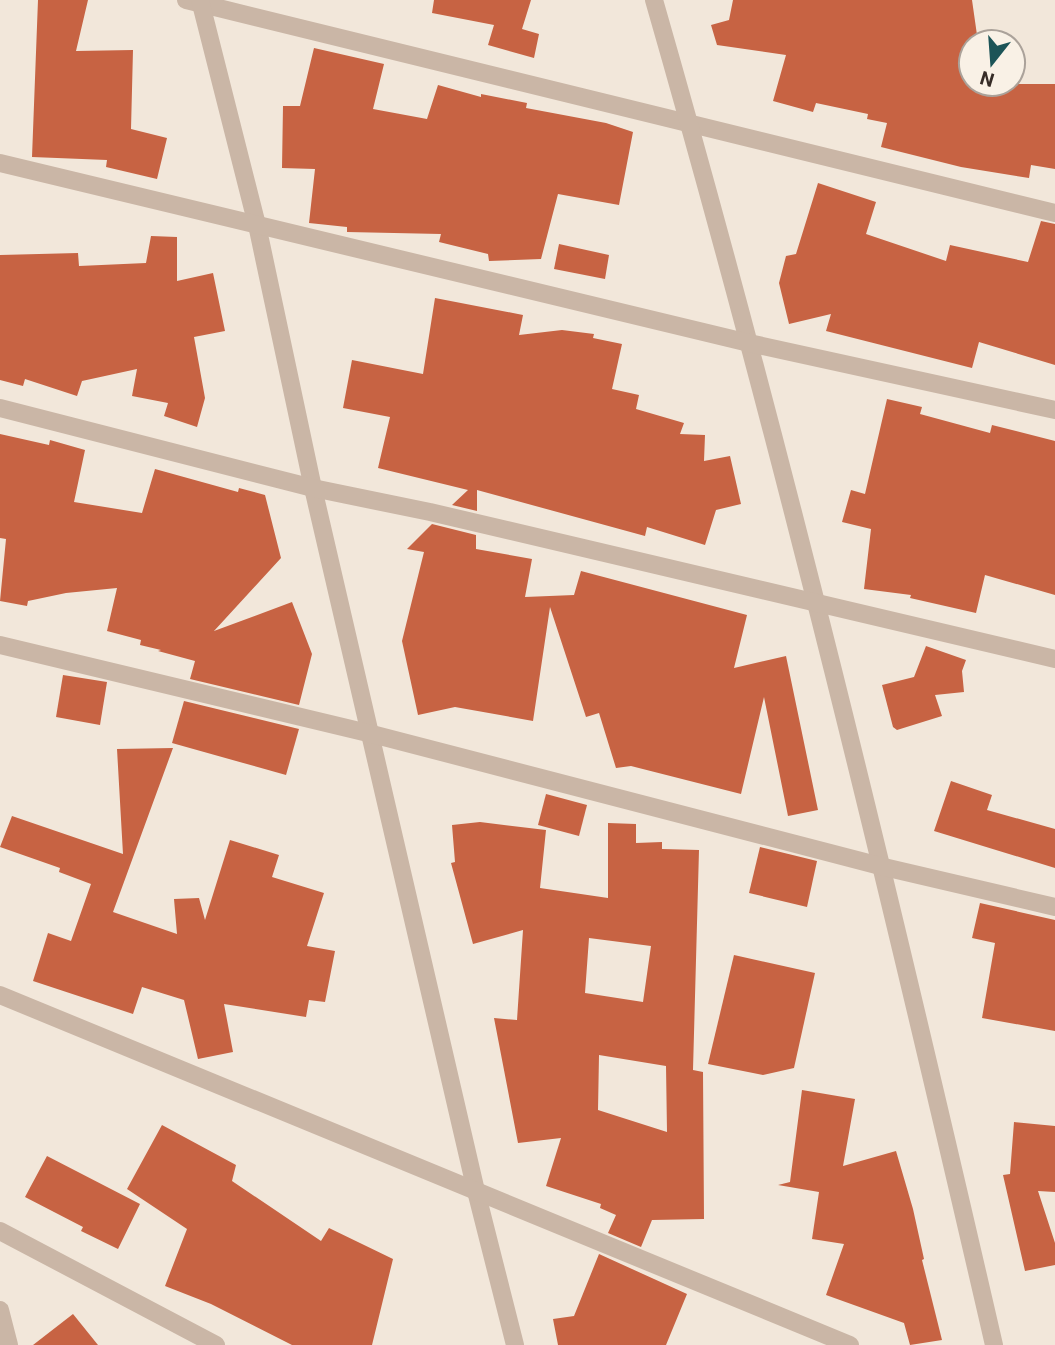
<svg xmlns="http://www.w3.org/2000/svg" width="1055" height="1345" viewBox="0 0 1055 1345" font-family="Roboto,sans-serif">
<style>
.building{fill:#c76343;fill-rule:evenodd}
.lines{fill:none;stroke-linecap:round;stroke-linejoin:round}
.minor{stroke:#cab6a6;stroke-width:18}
</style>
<rect width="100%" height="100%" fill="#f2e7da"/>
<g class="building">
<path d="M 38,0 L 88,0 L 76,51 L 133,50 L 131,129 L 167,138 L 157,179 L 106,167 L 107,160 L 32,157 Z"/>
<path d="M 434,0 L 531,0 L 522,29 L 539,34 L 534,58 L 488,45 L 494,25 L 432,13 Z"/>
<path d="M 733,0 L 972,0 L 978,42 L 971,42 L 971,84 L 1055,84 L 1055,169 L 1031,165 L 1029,178 L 961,167 L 881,147 L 887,123 L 867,119 L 868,114 L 816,103 L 813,112 L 773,101 L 786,55 L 717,45 L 711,25 L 729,20 Z"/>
<path d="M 314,48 L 384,64 L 373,109 L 427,119 L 438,85 L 481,97 L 481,94 L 527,103 L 526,108 L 606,123 L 633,132 L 619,205 L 558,194 L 541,259 L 489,261 L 488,254 L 439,242 L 441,234 L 347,232 L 347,227 L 309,223 L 315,169 L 282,168 L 283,106 L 300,106 Z"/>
<path d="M 818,183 L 876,202 L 866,234 L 946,261 L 950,245 L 1028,262 L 1041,221 L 1055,224 L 1055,365 L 979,342 L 972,368 L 826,331 L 831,314 L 789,324 L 779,283 L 786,256 L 796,254 Z"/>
<path d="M 151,236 L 177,237 L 177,281 L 213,273 L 225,331 L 194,337 L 205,398 L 197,427 L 164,416 L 168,403 L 132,396 L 137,369 L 82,381 L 77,396 L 25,379 L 23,386 L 0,380 L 0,255 L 78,253 L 79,266 L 146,263 Z"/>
<path d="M 559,244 L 609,255 L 605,279 L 554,269 Z"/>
<path d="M 435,298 L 523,315 L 519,335 L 562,330 L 594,334 L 593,338 L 622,344 L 612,389 L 639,395 L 636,409 L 684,423 L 680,434 L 705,435 L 704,461 L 730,456 L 741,504 L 716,510 L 705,545 L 647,527 L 645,536 L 477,490 L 477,511 L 452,505 L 468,490 L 378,468 L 390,417 L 343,408 L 352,360 L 423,374 Z"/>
<path d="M 887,399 L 922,407 L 920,414 L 990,433 L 992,425 L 1055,441 L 1055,595 L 985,575 L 976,613 L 910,598 L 911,595 L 864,589 L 871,529 L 842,522 L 851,490 L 865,494 Z"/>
<path d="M 0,434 L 49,445 L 50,440 L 85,450 L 74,502 L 142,513 L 155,469 L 238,492 L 239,488 L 265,495 L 281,558 L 214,631 L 292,602 L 312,654 L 299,705 L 190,679 L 195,661 L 158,651 L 161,650 L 140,645 L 141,640 L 107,631 L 117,588 L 66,593 L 28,601 L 27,606 L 0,601 L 6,539 L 0,538 Z"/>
<path d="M 432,524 L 476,535 L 476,549 L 532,559 L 525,597 L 574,595 L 581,571 L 747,615 L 734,668 L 786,656 L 818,810 L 788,816 L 764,697 L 741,794 L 631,766 L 616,768 L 599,713 L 586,717 L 550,607 L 533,721 L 455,707 L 418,715 L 402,641 L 424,552 L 407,549 Z"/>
<path d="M 926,646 L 966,660 L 962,671 L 964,692 L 935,695 L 942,716 L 897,730 L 893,727 L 882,685 L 914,677 Z"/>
<path d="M 63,675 L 107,682 L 100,725 L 56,717 Z"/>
<path d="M 184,701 L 299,729 L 286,775 L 172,743 Z"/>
<path d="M 173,748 L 113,912 L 177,934 L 174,899 L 199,898 L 205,920 L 230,840 L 279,855 L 272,877 L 324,893 L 307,946 L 335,951 L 325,1002 L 309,1000 L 306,1017 L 224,1004 L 233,1052 L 198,1059 L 184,1000 L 142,987 L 133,1014 L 33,981 L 48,933 L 71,941 L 91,884 L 59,872 L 60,868 L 0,847 L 12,816 L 123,854 L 117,749 Z"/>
<path d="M 951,781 L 992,795 L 987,810 L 1055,829 L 1055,868 L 934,831 Z"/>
<path d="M 546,794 L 587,805 L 579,836 L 538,825 Z"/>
<path d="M 480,822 L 546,830 L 540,888 L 608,898 L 608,823 L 636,824 L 636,843 L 662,842 L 662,849 L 699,850 L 693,1070 L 703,1072 L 704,1219 L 652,1220 L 641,1247 L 608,1233 L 616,1215 L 600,1208 L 601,1204 L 546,1186 L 561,1138 L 518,1143 L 494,1018 L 517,1020 L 523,930 L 473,944 L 451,863 L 455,862 L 452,825 ZM 589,938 L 651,946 L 643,1002 L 585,993 ZM 599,1055 L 666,1066 L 667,1132 L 598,1110 Z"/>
<path d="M 760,847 L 817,861 L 807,907 L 749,893 Z"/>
<path d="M 980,903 L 1055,920 L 1055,1031 L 982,1018 L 995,943 L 972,938 Z"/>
<path d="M 734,955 L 815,973 L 794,1068 L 763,1075 L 708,1064 Z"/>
<path d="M 802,1090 L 855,1099 L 843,1166 L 896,1151 L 913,1209 L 924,1259 L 922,1260 L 942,1340 L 910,1345 L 904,1323 L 826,1295 L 844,1244 L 812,1239 L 819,1192 L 778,1185 L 790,1182 Z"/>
<path d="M 1014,1122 L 1055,1126 L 1055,1192 L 1038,1191 L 1055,1243 L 1055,1265 L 1025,1271 L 1003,1175 L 1010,1174 Z"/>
<path d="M 162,1125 L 236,1165 L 232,1181 L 321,1241 L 329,1228 L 393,1259 L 372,1345 L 292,1345 L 211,1304 L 165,1286 L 187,1229 L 127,1189 Z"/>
<path d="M 47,1156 L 140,1204 L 118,1249 L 81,1231 L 83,1227 L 25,1197 Z"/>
<path d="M 599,1254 L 687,1294 L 666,1345 L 558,1345 L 553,1319 L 574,1316 Z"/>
<path d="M 73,1314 L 98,1345 L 33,1345 Z"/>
</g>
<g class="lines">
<g class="minor">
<path d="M 186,0 L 1055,213"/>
<path d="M 200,0 L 257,225 L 313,488 L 476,1191 L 515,1345"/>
<path d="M 654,0 C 782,445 890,894 994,1345"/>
<path d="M 0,163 L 749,343 L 1055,410"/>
<path d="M 0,408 L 313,488 L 430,512 L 1055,659"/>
<path d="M 0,645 L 372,734 L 884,867 L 1055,907"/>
<path d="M 0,995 L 850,1345"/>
<path d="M 0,1231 L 216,1345"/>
<path d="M 0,1310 L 9,1345"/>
</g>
</g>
<g transform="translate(992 63) rotate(197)"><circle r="33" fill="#f9f1e6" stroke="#aba29a" stroke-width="2"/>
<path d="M0-5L12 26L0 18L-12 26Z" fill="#1c5457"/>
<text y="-10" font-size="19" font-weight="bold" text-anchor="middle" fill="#362c27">N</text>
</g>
</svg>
